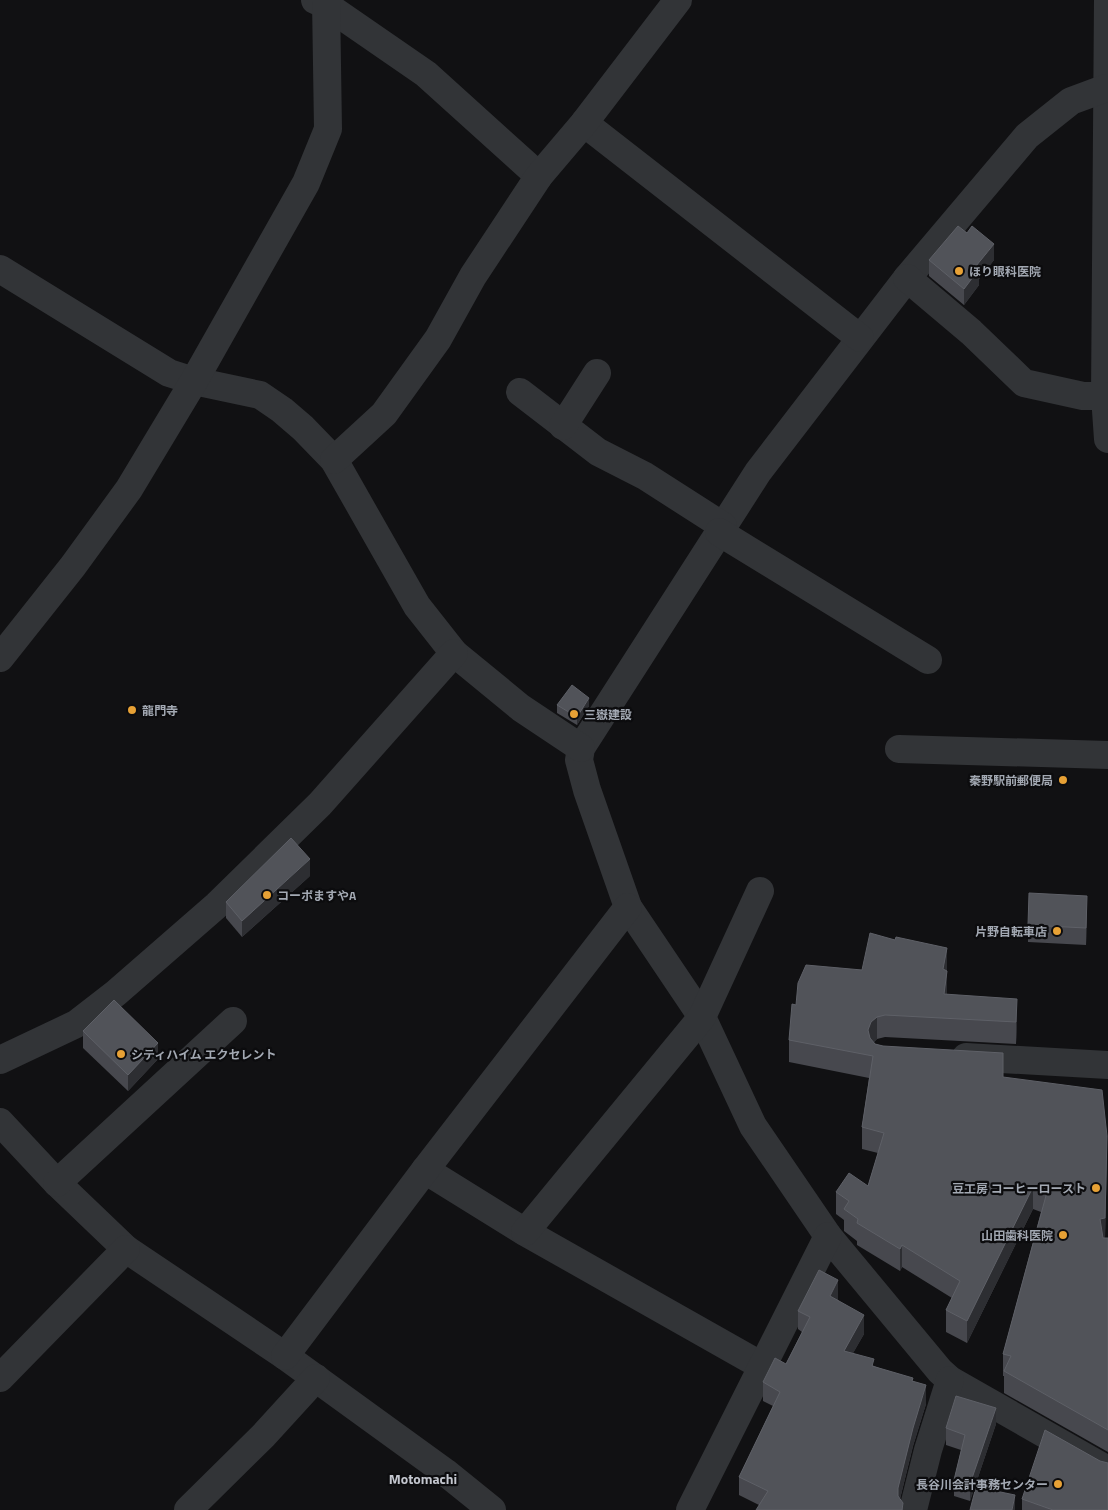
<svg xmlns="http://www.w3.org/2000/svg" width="1108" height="1510" viewBox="0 0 1108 1510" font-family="'Titillium Web','Noto Sans JP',sans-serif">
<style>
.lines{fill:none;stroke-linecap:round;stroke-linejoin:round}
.minor{stroke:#323437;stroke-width:28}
.wall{fill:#47484e}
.shaded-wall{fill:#2d2e32}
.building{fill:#515359;stroke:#5e6067}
.poi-dot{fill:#e7a135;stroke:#0c0c0e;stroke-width:2}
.labels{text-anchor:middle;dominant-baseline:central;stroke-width:4.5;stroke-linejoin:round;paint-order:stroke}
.poi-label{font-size:12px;font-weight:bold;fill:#a3a9b3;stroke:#0c0c0e;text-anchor:start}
.neighbourhood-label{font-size:14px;font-weight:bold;fill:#c4c7cf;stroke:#0c0c0e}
</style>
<rect width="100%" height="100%" fill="#111113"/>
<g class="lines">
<g class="minor">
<path d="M 315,0 L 326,5 L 426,74 L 539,176"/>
<path d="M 1108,0 L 1105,396 L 1108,439"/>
<path d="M 1106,88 L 1071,101 L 1027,136 L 907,278 L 758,472 L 581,748 L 579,760 L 587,790 L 628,907 L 702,1017 L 753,1126 L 828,1236 L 940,1371 L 950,1380 L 1108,1470"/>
<path d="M 584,123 L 860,338"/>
<path d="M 0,269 L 169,373 L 194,381 L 260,395 L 282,410 L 303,428 L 334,460 L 417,606 L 454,653 L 521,708 L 581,748"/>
<path d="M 907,278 L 971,332 L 1024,383 L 1083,396 L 1105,396"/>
<path d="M 520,392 L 598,452 L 645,476 L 723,526"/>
<path d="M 563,426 L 597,373"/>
<path d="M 334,460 L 384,414 L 438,339 L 473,276 L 539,176 L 584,123 L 678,0"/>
<path d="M 719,532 L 928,660"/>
<path d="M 0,658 L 73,566 L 129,489 L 194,381 L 306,183 L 328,129 L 326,0"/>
<path d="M 899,749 L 1108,755"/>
<path d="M 966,1057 L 1108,1065"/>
<path d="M 0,1060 L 76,1024 L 116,993 L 217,905 L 320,804 L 454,653"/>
<path d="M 0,1122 L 57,1183 L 126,1249 L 285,1356 L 445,1472 L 492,1510"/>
<path d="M 425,1170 L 525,1232 L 762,1366"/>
<path d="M 57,1183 L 233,1021"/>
<path d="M 525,1232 L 702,1017 L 760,891"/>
<path d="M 285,1356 L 425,1170 L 628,907"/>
<path d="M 0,1378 L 126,1249"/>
<path d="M 188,1510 L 263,1436 L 316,1378"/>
<path d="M 690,1510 L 828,1236"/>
<path d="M 913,1510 L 928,1450 L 950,1380"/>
</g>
</g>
<g class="wall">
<path d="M 967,233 L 994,260 L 979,279 L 979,285 L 964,305 L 929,276 L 929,260 Z"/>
<path d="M 557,705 L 589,706 L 577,725 L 557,713 Z"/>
<path d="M 310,876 L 242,937 L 226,918 L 226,902 Z"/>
<path d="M 1087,913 L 1086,945 L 1028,942 L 1028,925 Z"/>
<path d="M 895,940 L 947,948 L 947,994 L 1017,1021 L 1016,1044 L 885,1037 L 877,1039 L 874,1042 L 875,1044 L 883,1046 L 1003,1077 L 1107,1158 L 1105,1238 L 1108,1238 L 1108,1452 L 1004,1393 L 1004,1376 L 1003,1376 L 1003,1354 L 1041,1212 L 1033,1209 L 967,1343 L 946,1332 L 946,1310 L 952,1298 L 902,1267 L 900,1271 L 857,1245 L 857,1241 L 844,1231 L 844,1220 L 836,1214 L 836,1192 L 868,1186 L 878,1153 L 862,1149 L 862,1127 L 869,1078 L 789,1062 L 789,1040 L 796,1005 L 862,970 Z"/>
<path d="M 83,1031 L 158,1059 L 128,1091 L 83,1048 Z"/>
<path d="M 838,1299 L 838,1300 L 864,1334 L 853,1353 L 874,1366 L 913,1381 L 926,1404 L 913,1446 L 900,1499 L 903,1510 L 759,1505 L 739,1495 L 739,1477 L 773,1406 L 763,1401 L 763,1382 L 786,1364 L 802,1332 L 798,1329 L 798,1311 Z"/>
<path d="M 996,1424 L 970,1501 L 954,1496 L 954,1480 L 961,1450 L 946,1445 L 946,1428 Z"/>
<path d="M 1022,1499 L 1108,1510 L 1022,1510 Z"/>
</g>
<g class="shaded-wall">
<path d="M 994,244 L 994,260 L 979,279 L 979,285 L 964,305 L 964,289 L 976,266 Z"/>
<path d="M 589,698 L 589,706 L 577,725 L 577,717 Z"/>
<path d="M 310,859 L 310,876 L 242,937 L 242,921 Z"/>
<path d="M 1087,896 L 1087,913 L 1086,945 L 1086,928 Z"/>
<path d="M 947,948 L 947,970 L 943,992 L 943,969 Z"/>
<path d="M 947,971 L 947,993 L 944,1016 L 944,994 Z"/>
<path d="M 1017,999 L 1017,1021 L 1016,1044 L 1016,1022 Z"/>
<path d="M 877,1017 L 877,1039 L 871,1044 L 868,1030 L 871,1022 Z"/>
<path d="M 158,1043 L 158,1059 L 128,1091 L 128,1075 Z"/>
<path d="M 1107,1136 L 1105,1240 L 1100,1242 L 1100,1219 Z"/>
<path d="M 1033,1187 L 1033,1209 L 967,1343 L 967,1321 Z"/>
<path d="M 902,1245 L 902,1267 L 900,1271 L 900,1249 Z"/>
<path d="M 838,1280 L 838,1299 L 830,1314 L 830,1296 Z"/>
<path d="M 864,1315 L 864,1334 L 844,1369 L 844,1351 Z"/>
<path d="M 926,1385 L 926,1404 L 913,1446 L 898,1507 L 898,1488 L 913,1428 Z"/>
<path d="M 996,1408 L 996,1424 L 970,1501 L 970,1484 Z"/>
<path d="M 1015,1495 L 1015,1510 L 1012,1510 Z"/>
</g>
<g class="building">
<path d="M 958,226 L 967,233 L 972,226 L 994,244 L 976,266 L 979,269 L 964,289 L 929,260 Z"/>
<path d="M 572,685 L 589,698 L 577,717 L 557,705 Z"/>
<path d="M 291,838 L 310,859 L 242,921 L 226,902 Z"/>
<path d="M 1029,893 L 1087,896 L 1086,928 L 1028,925 Z"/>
<path d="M 870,933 L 895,940 L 896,937 L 947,948 L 943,969 L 947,971 L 944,994 L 1017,999 L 1016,1022 L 885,1015 L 877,1017 L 871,1022 L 868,1030 L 870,1038 L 875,1044 L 883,1046 L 1003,1053 L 1003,1077 L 1102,1090 L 1107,1136 L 1105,1218 L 1100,1219 L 1103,1238 L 1108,1238 L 1108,1430 L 1004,1371 L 1011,1356 L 1003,1354 L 1047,1192 L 1033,1187 L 967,1321 L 946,1310 L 960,1281 L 902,1245 L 900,1249 L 857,1223 L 858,1219 L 844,1209 L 849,1201 L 836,1192 L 849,1173 L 868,1186 L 884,1133 L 862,1127 L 873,1056 L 789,1040 L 792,1004 L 796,1005 L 798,983 L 806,965 L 862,970 Z"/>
<path d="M 114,1000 L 158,1043 L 128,1075 L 83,1031 Z"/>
<path d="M 819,1270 L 838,1280 L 830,1296 L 864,1315 L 844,1351 L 874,1359 L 872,1366 L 913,1378 L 912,1381 L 926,1385 L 913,1428 L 898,1488 L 898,1496 L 903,1503 L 902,1510 L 756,1510 L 768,1491 L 739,1477 L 780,1392 L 763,1382 L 775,1358 L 786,1364 L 810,1317 L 798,1311 Z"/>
<path d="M 956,1396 L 996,1408 L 970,1484 L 954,1480 L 965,1435 L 946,1428 Z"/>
<path d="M 1045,1430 L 1100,1461 L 1108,1463 L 1108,1510 L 1053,1510 L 1022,1499 Z"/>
<path d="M 976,1487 L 1015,1495 L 1012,1510 L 970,1510 Z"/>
</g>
<g class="poi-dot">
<circle cx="959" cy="271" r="5"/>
<circle cx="132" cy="710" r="5"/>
<circle cx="574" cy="714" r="5"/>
<circle cx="1063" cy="780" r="5"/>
<circle cx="267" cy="895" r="5"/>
<circle cx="1057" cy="931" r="5"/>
<circle cx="121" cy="1054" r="5"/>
<circle cx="1096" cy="1188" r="5"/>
<circle cx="1063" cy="1235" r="5"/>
<circle cx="1058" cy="1484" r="5"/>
</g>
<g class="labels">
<g class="poi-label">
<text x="969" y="271">ほり眼科医院</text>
<text x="142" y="710">龍門寺</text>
<text x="584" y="714">三嶽建設</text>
<text x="1053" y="780" text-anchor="end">秦野駅前郵便局</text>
<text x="277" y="895">コーポますやA</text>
<text x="1047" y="931" text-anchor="end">片野自転車店</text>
<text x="131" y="1054">シティハイム エクセレント</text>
<text x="1086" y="1188" text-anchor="end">豆工房 コーヒーロースト</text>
<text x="1053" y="1235" text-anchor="end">山田歯科医院</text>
<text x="1048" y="1484" text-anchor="end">長谷川会計事務センター</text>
</g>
<g class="neighbourhood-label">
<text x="423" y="1478">Motomachi</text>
</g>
</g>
</svg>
